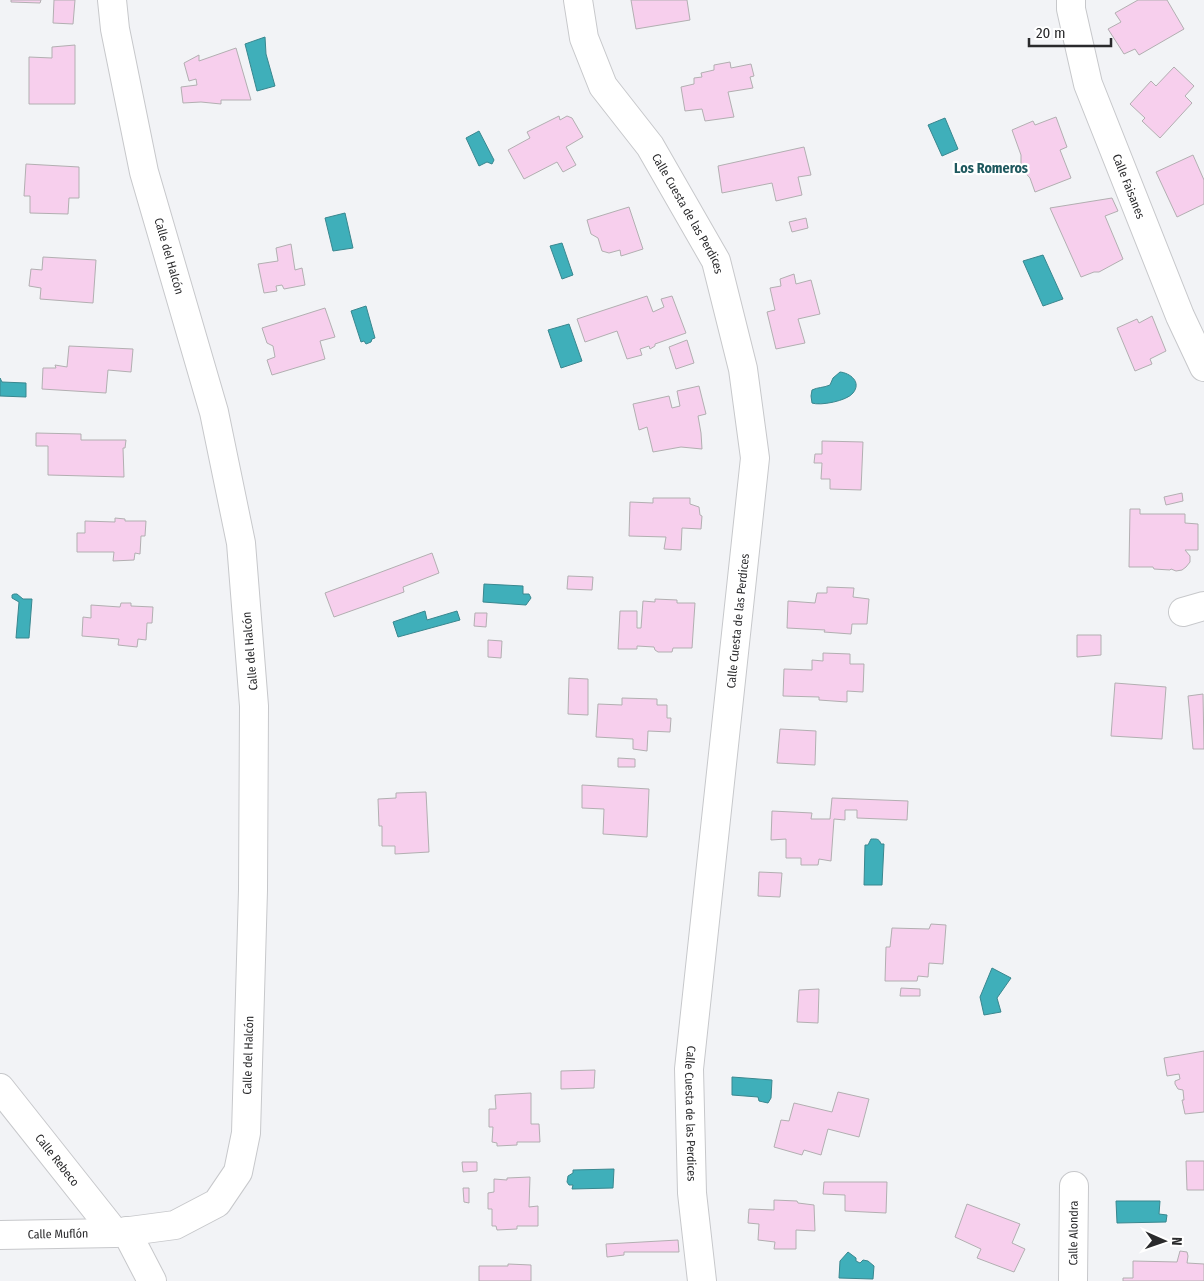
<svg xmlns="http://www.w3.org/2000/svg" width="1204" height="1281" viewBox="0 0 1204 1281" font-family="'Fira Sans Condensed',sans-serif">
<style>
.water{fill:#3fafba;stroke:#39878f}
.building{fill:#f7cfed;stroke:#b2afb1}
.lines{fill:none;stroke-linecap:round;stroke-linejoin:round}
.minor-casing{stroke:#c7c8cb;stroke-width:30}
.minor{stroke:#fff;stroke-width:28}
.labels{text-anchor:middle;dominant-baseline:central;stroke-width:4.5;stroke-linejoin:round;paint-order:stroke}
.street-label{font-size:12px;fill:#2a2a2c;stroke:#fff}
.neighbourhood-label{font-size:14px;font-weight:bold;fill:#1e585e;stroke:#fff}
</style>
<rect width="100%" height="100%" fill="#f2f3f6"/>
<g class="water">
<path d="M 265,37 L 266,54 L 275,86 L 257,91 L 245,44 Z"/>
<path d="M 945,118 L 958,149 L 942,156 L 928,125 Z"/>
<path d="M 479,131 L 494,160 L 492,164 L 487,162 L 479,166 L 466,138 Z"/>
<path d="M 345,213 L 353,248 L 333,251 L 325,218 Z"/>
<path d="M 562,243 L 573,275 L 562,279 L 550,246 Z"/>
<path d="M 1043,255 L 1063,299 L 1043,306 L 1023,261 Z"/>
<path d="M 366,306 L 375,338 L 372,339 L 371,342 L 366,344 L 364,341 L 361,342 L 351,311 Z"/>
<path d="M 569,324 L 582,361 L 561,368 L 548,330 Z"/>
<path d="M 840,372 C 850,373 862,382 853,393 C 847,401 820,406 812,403 L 811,396 L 812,390 C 818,387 823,388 830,385 L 833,378 Z"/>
<path d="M 0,378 L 2,382 L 26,383 L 26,397 L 0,396 Z"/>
<path d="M 484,584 L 523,586 L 523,594 L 529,594 L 531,598 L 526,605 L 483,602 Z"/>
<path d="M 14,594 L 17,594 L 23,599 L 32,599 L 29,638 L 16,638 L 19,602 L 12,598 L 12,595 Z"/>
<path d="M 425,611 L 427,620 L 457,611 L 460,620 L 398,637 L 393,622 Z"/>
<path d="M 871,839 C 876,839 879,838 881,844 L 884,844 L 882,885 L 864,885 L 865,845 L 868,845 Z"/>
<path d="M 992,968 L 1011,978 L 997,998 L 1001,1012 L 984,1015 L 980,997 Z"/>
<path d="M 732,1077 L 772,1080 L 771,1098 L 768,1103 L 759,1101 L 758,1097 L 732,1095 Z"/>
<path d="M 614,1169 L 613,1188 L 572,1189 L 573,1185 L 569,1185 L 567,1182 L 568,1176 L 573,1173 L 573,1170 Z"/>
<path d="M 1116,1201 L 1160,1201 L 1159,1214 L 1167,1215 L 1166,1222 L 1117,1223 Z"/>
<path d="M 848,1252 L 856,1258 L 856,1261 L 860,1263 L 863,1260 L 868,1261 L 874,1266 L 873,1279 L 839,1278 L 840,1261 Z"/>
</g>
<g class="building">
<path d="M 11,0 L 41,0 L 40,3 L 11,2 Z"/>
<path d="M 54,0 L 75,0 L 73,24 L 53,23 Z"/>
<path d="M 631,0 L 687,0 L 690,20 L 636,29 Z"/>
<path d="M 1138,0 L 1167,0 L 1184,29 L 1139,55 L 1135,49 L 1124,54 L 1108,29 L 1121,22 L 1115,13 Z"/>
<path d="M 75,45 L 75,104 L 29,104 L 29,57 L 52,58 L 52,47 Z"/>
<path d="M 236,48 L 251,100 L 221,100 L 221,104 L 201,102 L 183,103 L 181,87 L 197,85 L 196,79 L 189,81 L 184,63 L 199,55 L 199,61 Z"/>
<path d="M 730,62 L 731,68 L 751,64 L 754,76 L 750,77 L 753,88 L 728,92 L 734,117 L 705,121 L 702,109 L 685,111 L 681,87 L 694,84 L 694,78 L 702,77 L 701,73 L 714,70 L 714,65 Z"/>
<path d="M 1174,67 L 1194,86 L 1185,96 L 1192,103 L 1160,138 L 1142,121 L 1145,118 L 1130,104 L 1151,81 L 1156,86 Z"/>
<path d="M 559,116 L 560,120 L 567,116 L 572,118 L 583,137 L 566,147 L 576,165 L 563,172 L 557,162 L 524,179 L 508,150 L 530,138 L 527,132 Z"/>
<path d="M 1056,117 L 1067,147 L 1060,150 L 1071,178 L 1035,192 L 1030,178 L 1021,168 L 1021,155 L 1012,130 L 1033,121 L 1035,125 Z"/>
<path d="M 804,147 L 811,175 L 798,177 L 802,195 L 776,201 L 772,183 L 722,193 L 718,166 Z"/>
<path d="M 1193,155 L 1204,180 L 1204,204 L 1177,217 L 1156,172 Z"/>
<path d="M 26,164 L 79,167 L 79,198 L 69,198 L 68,214 L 30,213 L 30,196 L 24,196 Z"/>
<path d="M 1112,198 L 1118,211 L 1105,216 L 1123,259 L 1099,272 L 1094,272 L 1081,277 L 1050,208 Z"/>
<path d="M 629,207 L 643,249 L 621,256 L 620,250 L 609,253 L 602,251 L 598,238 L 591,234 L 587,220 Z"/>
<path d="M 806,218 L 808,228 L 792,232 L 789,222 Z"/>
<path d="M 291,244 L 295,270 L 302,268 L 305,285 L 284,289 L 282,285 L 276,286 L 277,291 L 264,293 L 258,264 L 278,261 L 276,248 Z"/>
<path d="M 43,257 L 96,260 L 93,303 L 40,299 L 41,288 L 29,286 L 31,269 L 42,270 Z"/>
<path d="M 794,274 L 796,284 L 811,280 L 820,314 L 798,319 L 805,343 L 776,349 L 767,312 L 775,310 L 770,288 L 781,286 L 780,279 Z"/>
<path d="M 647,296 L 653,312 L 664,307 L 661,299 L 672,296 L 686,333 L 655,344 L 655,346 L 650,349 L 649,346 L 640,349 L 642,355 L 627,359 L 617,331 L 585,342 L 577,319 Z"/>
<path d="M 325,308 L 335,337 L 320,341 L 325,359 L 272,375 L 267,360 L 275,357 L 273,346 L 267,343 L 262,328 Z"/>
<path d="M 1152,316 L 1166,351 L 1150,359 L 1152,364 L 1135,371 L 1117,328 L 1137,319 L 1139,323 Z"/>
<path d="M 687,340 L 694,363 L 676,369 L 669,347 Z"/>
<path d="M 69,346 L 133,349 L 131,372 L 108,370 L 106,393 L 42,389 L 43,368 L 56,368 L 55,365 L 67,367 Z"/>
<path d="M 699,386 L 706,414 L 698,416 L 701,433 L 702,449 L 681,447 L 653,452 L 647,427 L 639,430 L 633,404 L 669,396 L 672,408 L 680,406 L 677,391 Z"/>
<path d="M 36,433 L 81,434 L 81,440 L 126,440 L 125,448 L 123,448 L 124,477 L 48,475 L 48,446 L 36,446 Z"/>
<path d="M 822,441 L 863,442 L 861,490 L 830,489 L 830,479 L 821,479 L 822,463 L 814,463 L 815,454 L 822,454 Z"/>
<path d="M 1182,493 L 1183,501 L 1166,505 L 1164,497 Z"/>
<path d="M 653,498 L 690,498 L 690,504 L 699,507 L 700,515 L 702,516 L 701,529 L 682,528 L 681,550 L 664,549 L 666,537 L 629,536 L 630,502 L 653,503 Z"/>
<path d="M 1130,509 L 1140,509 L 1140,514 L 1185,514 L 1185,523 L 1198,524 L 1198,550 L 1185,550 L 1190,556 L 1190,562 L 1186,567 L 1182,570 L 1176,571 L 1171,569 L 1170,570 L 1154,569 L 1153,567 L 1129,567 Z"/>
<path d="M 115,518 L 125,519 L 125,521 L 146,521 L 145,536 L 141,536 L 140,554 L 135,553 L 134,560 L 113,561 L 114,552 L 77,552 L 77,533 L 85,533 L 85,521 L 115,522 Z"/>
<path d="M 432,553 L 439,573 L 403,587 L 404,592 L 334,617 L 325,593 Z"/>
<path d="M 568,576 L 593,577 L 592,590 L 567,589 Z"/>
<path d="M 827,587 L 854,588 L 853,597 L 869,599 L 867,624 L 852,624 L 851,634 L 824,632 L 825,630 L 787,628 L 788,601 L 815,603 L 817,593 L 827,593 Z"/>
<path d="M 655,599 L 677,600 L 677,603 L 695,603 L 692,648 L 673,648 L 672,652 L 658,652 L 655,650 L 654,647 L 637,646 L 637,649 L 618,649 L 620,611 L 637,611 L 637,628 L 641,628 L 643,601 L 655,602 Z"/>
<path d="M 121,603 L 131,603 L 131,606 L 153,607 L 152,623 L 147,623 L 146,640 L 138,639 L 137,647 L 118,645 L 119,639 L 82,636 L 83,617 L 91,618 L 91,605 L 120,607 Z"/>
<path d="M 475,613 L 487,613 L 486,627 L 474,626 Z"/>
<path d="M 1077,635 L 1101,635 L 1101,655 L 1077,657 Z"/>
<path d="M 488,640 L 502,641 L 501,658 L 488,657 Z"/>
<path d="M 823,653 L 850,654 L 850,664 L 864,664 L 863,692 L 847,691 L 847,702 L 819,700 L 819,697 L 783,696 L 784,669 L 812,670 L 812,660 L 823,661 Z"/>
<path d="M 569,678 L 588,679 L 588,715 L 568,714 Z"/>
<path d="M 1115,683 L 1166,687 L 1162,739 L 1111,736 Z"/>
<path d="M 1203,694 L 1204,749 L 1193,749 L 1188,696 Z"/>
<path d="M 622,698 L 657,699 L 657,705 L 667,705 L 667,718 L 671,718 L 670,732 L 648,731 L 647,751 L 633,749 L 633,739 L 596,737 L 598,704 L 622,705 Z"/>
<path d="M 780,729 L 816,731 L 815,765 L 777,763 Z"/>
<path d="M 618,758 L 635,759 L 635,767 L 618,767 Z"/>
<path d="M 582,785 L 649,789 L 647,837 L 603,834 L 604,809 L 582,808 Z"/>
<path d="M 426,792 L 429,852 L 395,854 L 395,846 L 382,846 L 382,826 L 379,826 L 378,799 L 396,798 L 396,793 Z"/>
<path d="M 832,798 L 908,801 L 907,820 L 857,818 L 857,810 L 845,810 L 845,820 L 834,819 L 831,861 L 819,859 L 818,865 L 801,865 L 801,858 L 786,858 L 786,839 L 771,840 L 772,811 L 812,813 L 811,819 L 830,819 Z"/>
<path d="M 759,872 L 782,873 L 780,897 L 758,896 Z"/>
<path d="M 931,924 L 946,925 L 943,964 L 929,963 L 928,977 L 918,976 L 917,981 L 885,981 L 886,947 L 890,947 L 892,928 L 929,929 Z"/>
<path d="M 901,988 L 920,989 L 920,996 L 900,996 Z"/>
<path d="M 819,989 L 818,1023 L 797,1022 L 799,990 Z"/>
<path d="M 1204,1051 L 1204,1112 L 1185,1114 L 1182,1100 L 1184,1100 L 1183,1090 L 1178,1089 L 1175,1084 L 1175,1081 L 1180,1079 L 1179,1074 L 1167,1076 L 1164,1058 Z"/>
<path d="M 595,1070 L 594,1088 L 561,1089 L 561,1071 Z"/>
<path d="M 838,1092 L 869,1099 L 859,1137 L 828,1129 L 821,1155 L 804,1150 L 802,1155 L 774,1147 L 781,1120 L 789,1121 L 794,1103 L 832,1112 Z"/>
<path d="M 531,1093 L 531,1124 L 539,1124 L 540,1142 L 517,1142 L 517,1145 L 497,1146 L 497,1143 L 492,1142 L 493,1127 L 489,1127 L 489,1109 L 496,1109 L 495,1095 Z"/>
<path d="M 1186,1161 L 1204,1161 L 1204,1190 L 1187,1190 Z"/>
<path d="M 462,1162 L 477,1162 L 477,1171 L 463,1172 Z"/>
<path d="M 530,1177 L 529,1207 L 538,1206 L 538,1226 L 517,1226 L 517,1229 L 497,1230 L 496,1226 L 492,1226 L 492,1209 L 488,1209 L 488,1193 L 494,1192 L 494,1179 L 507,1180 L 507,1178 Z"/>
<path d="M 824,1182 L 887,1182 L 886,1213 L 845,1211 L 845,1195 L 823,1194 Z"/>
<path d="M 463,1188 L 469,1188 L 469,1203 L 464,1202 Z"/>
<path d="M 774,1200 L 797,1201 L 798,1203 L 814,1205 L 815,1231 L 796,1230 L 796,1249 L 774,1249 L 775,1242 L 758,1240 L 759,1224 L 748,1223 L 749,1209 L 774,1210 Z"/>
<path d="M 967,1204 L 1020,1224 L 1012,1243 L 1025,1249 L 1014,1272 L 977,1258 L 981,1249 L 955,1237 Z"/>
<path d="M 678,1240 L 679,1252 L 624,1252 L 624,1255 L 607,1257 L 606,1244 Z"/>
<path d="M 1180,1251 L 1187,1252 L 1188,1256 L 1187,1263 L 1204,1264 L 1204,1281 L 1123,1281 L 1123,1278 L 1133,1278 L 1133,1261 L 1177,1262 Z"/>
<path d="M 508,1264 L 531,1265 L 531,1281 L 479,1281 L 479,1266 L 508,1266 Z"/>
</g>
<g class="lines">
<defs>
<g id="minor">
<path id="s1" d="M 578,0 L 584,38 L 603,86 L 650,146 L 716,261 L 743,369 L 755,458 L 689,1069 L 692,1193 L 702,1281"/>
<path id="s2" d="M 1071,0 L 1071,9 L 1088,84 L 1180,316 L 1204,367"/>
<path d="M 1183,612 L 1204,606"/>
<path id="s3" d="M 0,1088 L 115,1233"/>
<path d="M 126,1231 L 152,1281"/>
<path id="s4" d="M 0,1235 L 115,1233 L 175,1225 L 217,1203 L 238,1172 L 246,1133 L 253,890 L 254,706 L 241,543 L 214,412 L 144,172 L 115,29 L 112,0"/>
<path id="s5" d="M 1073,1281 L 1074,1186"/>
</g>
</defs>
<use href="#minor" class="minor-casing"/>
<use href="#minor" class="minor"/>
</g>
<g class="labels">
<g class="street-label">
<text stroke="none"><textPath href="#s2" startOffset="196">Calle Faisanes</textPath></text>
<text stroke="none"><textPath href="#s1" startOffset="244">Calle Cuesta de las Perdices</textPath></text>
<text transform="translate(169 256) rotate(74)">Calle del Halcón</text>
<text transform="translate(738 621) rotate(-84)">Calle Cuesta de las Perdices</text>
<text transform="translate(250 651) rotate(-95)">Calle del Halcón</text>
<text stroke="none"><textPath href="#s4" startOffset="378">Calle del Halcón</textPath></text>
<text stroke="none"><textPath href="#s1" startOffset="1159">Calle Cuesta de las Perdices</textPath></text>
<text stroke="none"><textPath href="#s3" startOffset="92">Calle Rebeco</textPath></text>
<text stroke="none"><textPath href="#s4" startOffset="58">Calle Muflón</textPath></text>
<text stroke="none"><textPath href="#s5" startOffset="48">Calle Alondra</textPath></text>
</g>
<g class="neighbourhood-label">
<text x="991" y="168">Los Romeros</text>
</g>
</g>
<g transform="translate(1164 1241) rotate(92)" stroke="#ffffff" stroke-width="4" paint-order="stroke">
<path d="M0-4L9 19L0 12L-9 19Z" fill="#2a2a2c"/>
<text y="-8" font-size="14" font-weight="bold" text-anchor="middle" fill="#2a2a2c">N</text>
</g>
<path d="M1029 38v8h82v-8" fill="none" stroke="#2a2a2c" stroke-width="2.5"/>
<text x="1036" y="38" font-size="15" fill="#2a2a2c" stroke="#ffffff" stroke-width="4" paint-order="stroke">20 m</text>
</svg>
